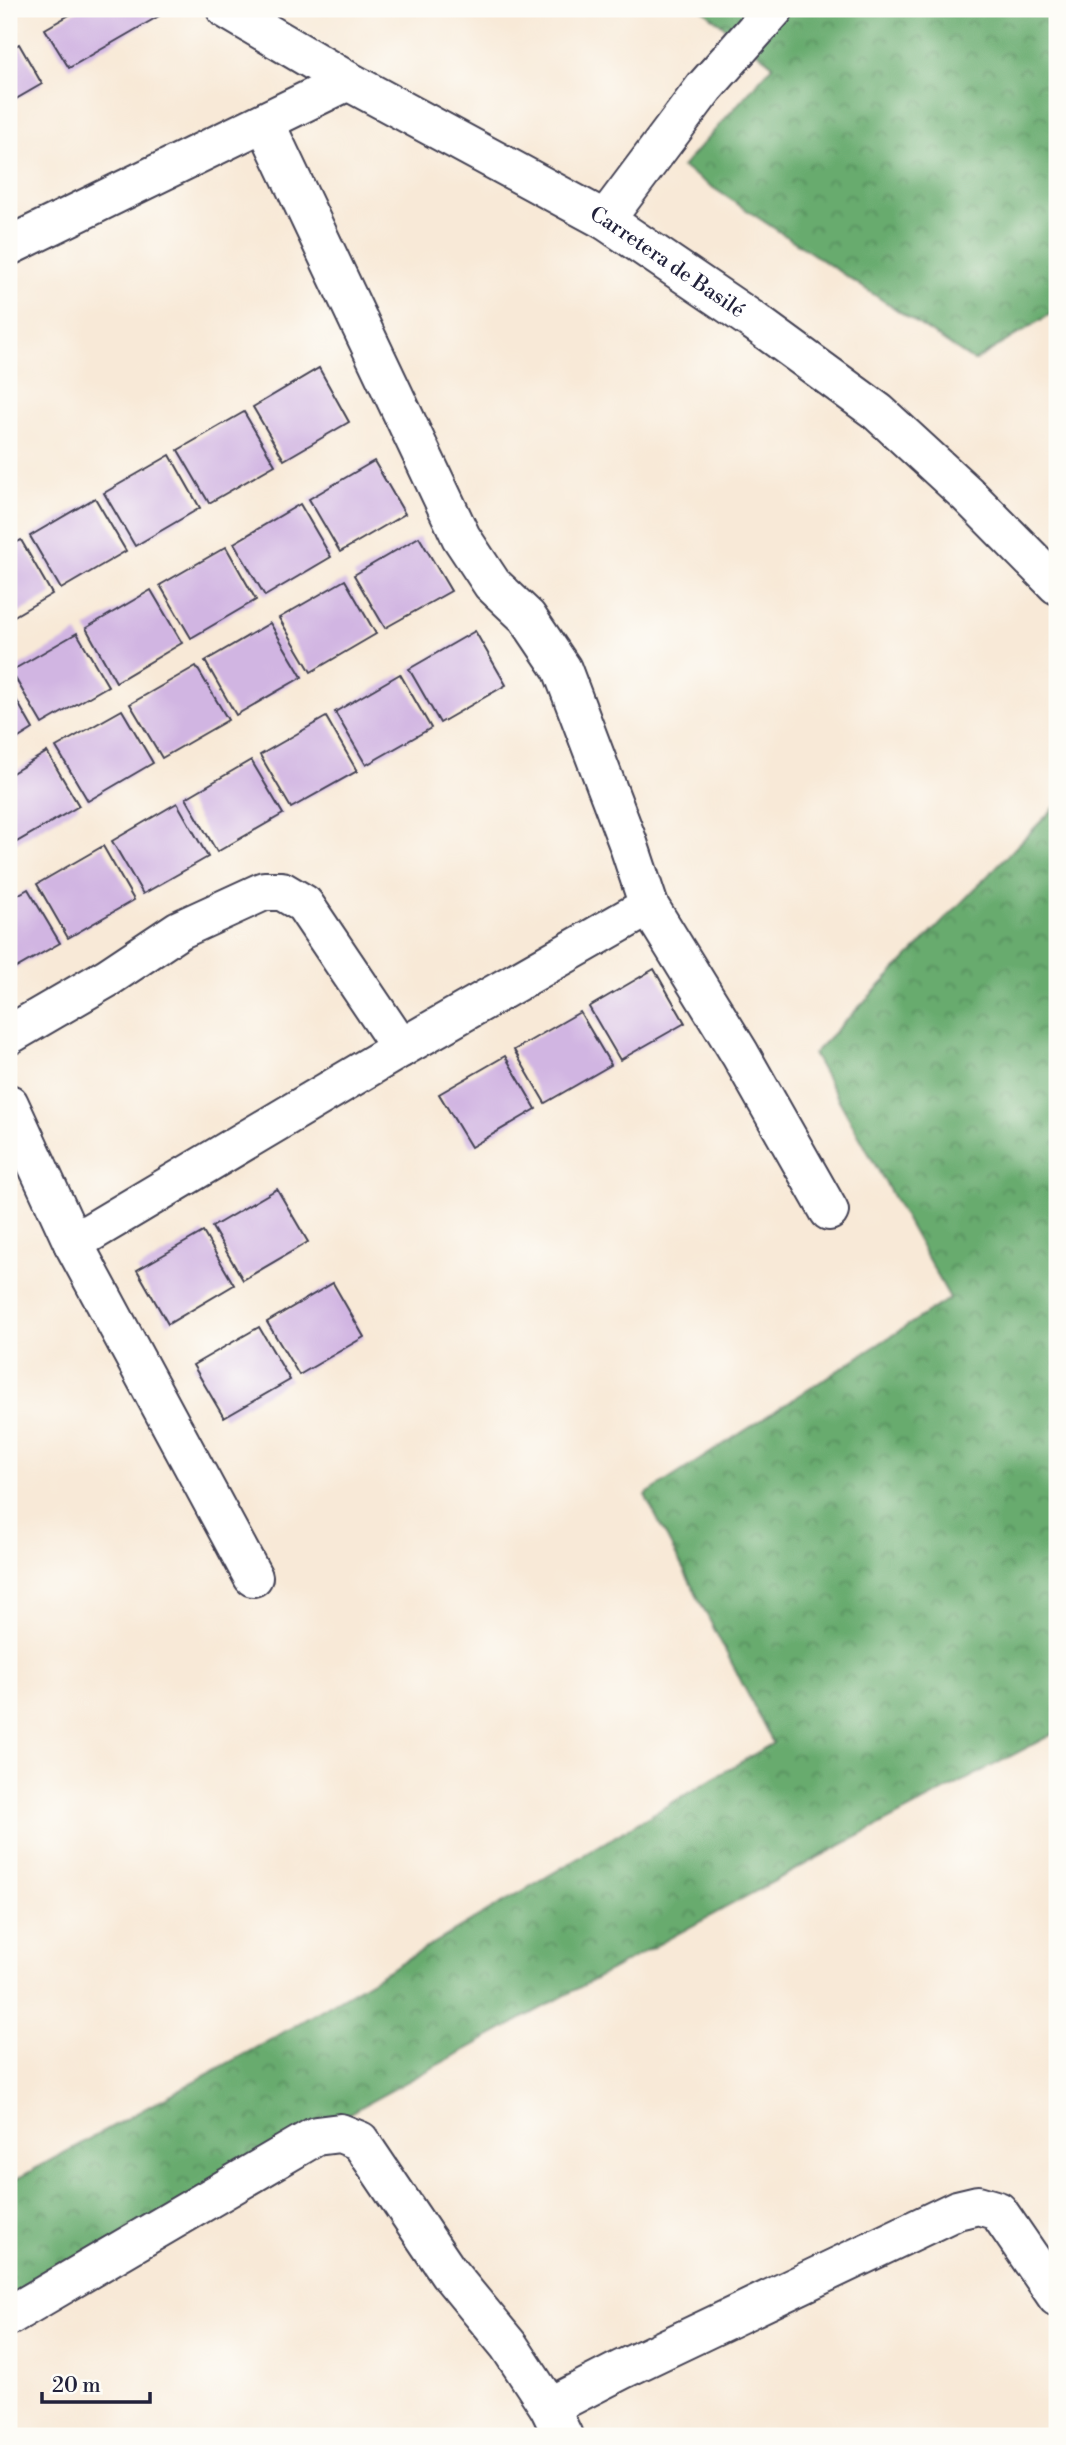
<svg xmlns="http://www.w3.org/2000/svg" width="1066" height="2445" viewBox="0 0 1066 2445" font-family="'Libre Bodoni',serif">
<style>
.forest{fill:url(#forest-crowns);stroke:#456654;stroke-width:2}
.building{fill:#d1b5e2}
.lines{fill:none;stroke-linecap:round;stroke-linejoin:round}
.minor-casing{stroke:#424052;stroke-width:42}
.tertiary-casing{stroke:#424052;stroke-width:42}
.minor{stroke:#fff;stroke-width:38}
.tertiary{stroke:#fff;stroke-width:38}
.labels{text-anchor:middle;dominant-baseline:central;stroke-width:7;stroke-linejoin:round;paint-order:stroke}
.street-label{font-size:21px;fill:#22223b;stroke:#fdfcf7}
</style>
<defs>
<pattern id="forest-crowns" width="20" height="18" patternUnits="userSpaceOnUse" patternTransform="scale(1.75)"><rect width="20" height="18" fill="#68ab6e"/><path d="M2 6a3 3 0 1 1 6 0M12 15a3 3 0 1 1 6 0" fill="none" stroke="#558b5c"/></pattern>
</defs>
<rect width="100%" height="100%" fill="#fdfcf7"/>
<filter id="ink" filterUnits="userSpaceOnUse"><feTurbulence type="fractalNoise" baseFrequency=".0143" numOctaves="2"/><feDisplacementMap in="SourceGraphic" scale="14" xChannelSelector="R" yChannelSelector="G"/><feConvolveMatrix kernelMatrix="1 2 1 2 8 2 1 2 1" color-interpolation-filters="sRGB"/></filter>
<filter id="wash" filterUnits="userSpaceOnUse"><feTurbulence type="fractalNoise" baseFrequency=".00686" numOctaves="4" result="noise"/><feDisplacementMap in="SourceGraphic" scale="28" xChannelSelector="R" yChannelSelector="G"/><feGaussianBlur stdDeviation="1.57" result="paint"/><feColorMatrix in="noise" values="0 0 0 0 0 0 0 0 0 0 0 0 0 0 0 0 0 1.4 0 .05"/><feComposite in="paint" operator="in"/></filter>
<g filter="url(#wash)">
<rect width="100%" height="100%" fill="#f8e9d7"/>
<g class="forest">
<path d="M 702,9 L 1057,9 L 1057,310 L 974,361 L 682,167 L 773,65 Z"/>
<path d="M 1057,805 L 1057,1732 L 813,1860 L 9,2299 L 9,2183 L 272,2039 L 773,1743 L 645,1495 L 950,1298 L 813,1054 Z"/>
</g>
<g id="blocks">
<g class="building">
<path d="M 80,9 L 155,9 L 159,16 L 69,68 L 45,29 Z"/>
<path d="M 19,44 L 42,84 L 9,103 L 9,49 Z"/>
<path d="M 319,368 L 349,422 L 284,460 L 253,407 Z"/>
<path d="M 244,412 L 275,465 L 209,503 L 178,450 Z"/>
<path d="M 170,455 L 200,508 L 135,546 L 104,493 Z"/>
<path d="M 374,461 L 405,514 L 340,552 L 309,499 Z"/>
<path d="M 95,498 L 126,551 L 61,589 L 30,536 Z"/>
<path d="M 300,504 L 331,557 L 265,596 L 234,543 Z"/>
<path d="M 419,537 L 451,591 L 385,628 L 354,575 Z"/>
<path d="M 21,540 L 52,594 L 9,619 L 9,547 Z"/>
<path d="M 226,547 L 256,600 L 191,638 L 160,585 Z"/>
<path d="M 345,580 L 376,634 L 311,672 L 279,618 Z"/>
<path d="M 151,590 L 182,643 L 116,682 L 86,628 Z"/>
<path d="M 270,623 L 302,677 L 236,715 L 205,661 Z"/>
<path d="M 475,631 L 506,685 L 440,723 L 409,669 Z"/>
<path d="M 77,633 L 108,686 L 42,724 L 11,671 Z"/>
<path d="M 196,666 L 228,720 L 162,758 L 130,704 Z"/>
<path d="M 400,674 L 431,728 L 366,765 L 335,712 Z"/>
<path d="M 9,687 L 33,729 L 9,744 Z"/>
<path d="M 122,710 L 153,763 L 88,801 L 56,747 Z"/>
<path d="M 326,717 L 357,771 L 291,808 L 260,755 Z"/>
<path d="M 47,752 L 79,806 L 13,844 L 9,836 L 9,775 Z"/>
<path d="M 251,760 L 283,814 L 217,852 L 186,798 Z"/>
<path d="M 177,803 L 208,857 L 143,894 L 112,841 Z"/>
<path d="M 103,846 L 134,900 L 68,938 L 37,884 Z"/>
<path d="M 28,889 L 60,943 L 9,972 L 9,900 Z"/>
<path d="M 654,969 L 685,1023 L 620,1060 L 589,1007 Z"/>
<path d="M 580,1012 L 611,1065 L 545,1103 L 514,1050 Z"/>
<path d="M 505,1056 L 536,1109 L 471,1147 L 439,1094 Z"/>
<path d="M 277,1189 L 308,1242 L 243,1280 L 212,1227 Z"/>
<path d="M 203,1232 L 234,1285 L 168,1324 L 137,1270 Z"/>
<path d="M 333,1283 L 364,1337 L 299,1375 L 267,1322 Z"/>
<path d="M 259,1327 L 290,1380 L 224,1418 L 193,1365 Z"/>
</g>
</g>
</g>
<g filter="url(#ink)">
<use href="#blocks" fill-opacity="0" stroke="#424052" stroke-width="2"/>
<g class="lines">
<defs>
<g id="minor">
<path d="M 265,123 L 461,537 L 492,584 L 527,617 L 562,669 L 628,843 L 649,906 L 740,1054 L 829,1211"/>
<path d="M 605,220 L 704,88 L 774,9"/>
<path d="M 9,246 L 348,81"/>
<path d="M 9,1035 L 107,978 L 179,930 L 264,891 L 282,891 L 304,904 L 401,1048"/>
<path d="M 9,1104 L 73,1243 L 253,1577"/>
<path d="M 73,1243 L 401,1048 L 649,906"/>
<path d="M 9,2316 L 316,2136 L 340,2133 L 360,2141 L 449,2273 L 509,2346 L 549,2407 L 563,2436"/>
<path d="M 549,2407 L 621,2370 L 957,2210 L 978,2205 L 998,2211 L 1057,2297"/>
</g>
<g id="tertiary">
<path id="s1" d="M 226,9 L 348,81 L 605,220 L 755,322 L 878,412 L 967,494 L 1057,585"/>
</g>
</defs>
<use href="#minor" class="minor-casing"/>
<use href="#tertiary" class="tertiary-casing"/>
<use href="#minor" class="minor"/>
<use href="#tertiary" class="tertiary"/>
</g>
</g>
<g class="labels">
<g class="street-label">
<text stroke="none"><textPath href="#s1" startOffset="509">Carretera de Basilé</textPath></text>
</g>
</g>
<rect width="1066" height="2445" fill="none" stroke="#fdfcf7" stroke-width="35"/>
<path d="M42 2392v10h108v-10" fill="none" stroke="#22223b" stroke-width="3.5"/>
<text x="52" y="2392" font-size="21" fill="#22223b" stroke="#fdfcf7" stroke-width="5" paint-order="stroke">20 m</text>
</svg>
